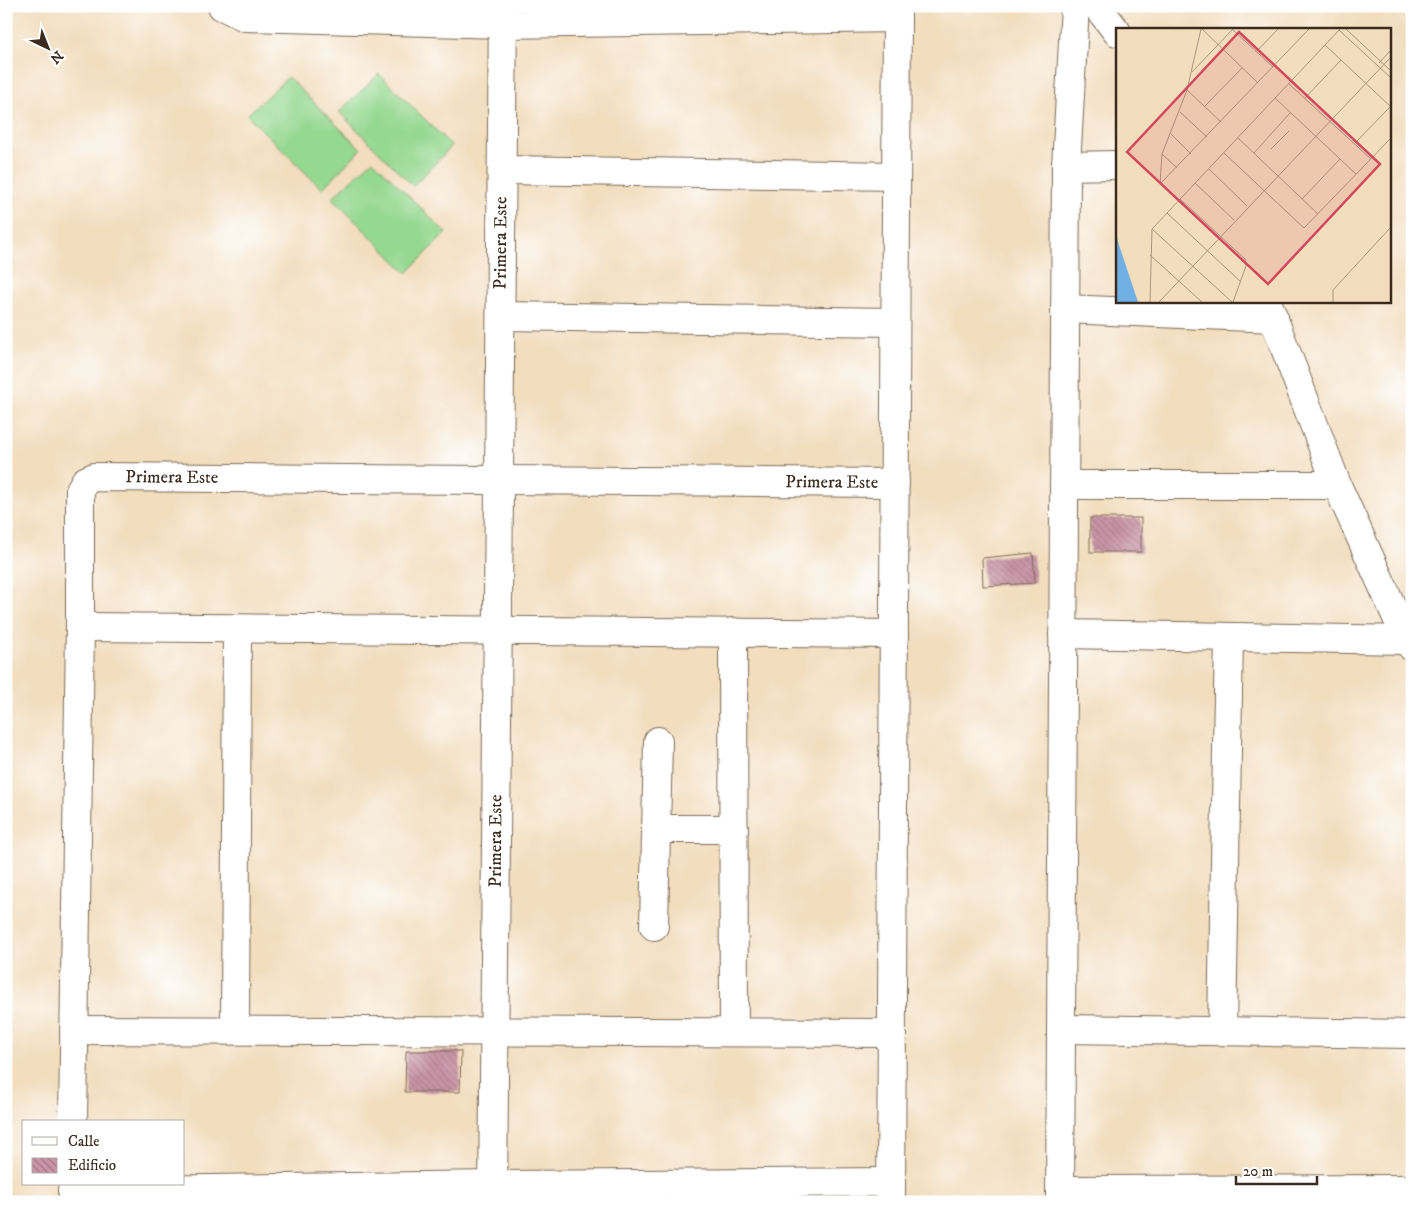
<svg xmlns="http://www.w3.org/2000/svg" width="1418" height="1208" viewBox="0 0 1418 1208" font-family="'IM FELL DW Pica',serif">
<style>
.grass{fill:#95d890;stroke:#688157}
.building{fill:url(#building-back-hatch)}
.lines{fill:none;stroke-linecap:round;stroke-linejoin:round}
.minor-casing{stroke:#7b6956;stroke-width:30}
.minor{stroke:#fff;stroke-width:28}
.labels{text-anchor:middle;dominant-baseline:central;stroke-width:4;stroke-linejoin:round;paint-order:stroke}
.street-label{font-size:18px;fill:#3b2a1e;stroke:#fff}
.inset-road{fill:none;stroke:#a9957d;stroke-width:1}
.view{fill:#d1495b;fill-opacity:0.15;stroke:#d1495b;stroke-width:2.5}
.inset-edge{fill:none;stroke:#3b2a1e;stroke-width:2.5}
</style>
<defs>
<pattern id="building-back-hatch" width="6" height="6" patternUnits="userSpaceOnUse" patternTransform="scale(1.25)"><rect width="6" height="6" fill="#c994a7"/><path d="M-1 5l2 2M0 0l6 6M5-1l2 2" fill="none" stroke="#a47987"/></pattern>
</defs>
<rect width="100%" height="100%" fill="#fff"/>
<filter id="ink" filterUnits="userSpaceOnUse"><feTurbulence type="fractalNoise" baseFrequency=".02" numOctaves="2"/><feDisplacementMap in="SourceGraphic" scale="10" xChannelSelector="R" yChannelSelector="G"/><feConvolveMatrix kernelMatrix="1 2 1 2 8 2 1 2 1" color-interpolation-filters="sRGB"/></filter>
<filter id="wash" filterUnits="userSpaceOnUse"><feTurbulence type="fractalNoise" baseFrequency=".0096" numOctaves="4" result="noise"/><feDisplacementMap in="SourceGraphic" scale="20" xChannelSelector="R" yChannelSelector="G"/><feGaussianBlur stdDeviation="1.12" result="paint"/><feColorMatrix in="noise" values="0 0 0 0 0 0 0 0 0 0 0 0 0 0 0 0 0 1.4 0 .05"/><feComposite in="paint" operator="in"/></filter>
<g filter="url(#wash)">
<rect width="100%" height="100%" fill="#f2ddbd"/>
<g class="grass">
<path d="M 379,74 L 452,146 L 413,186 L 339,112 Z"/>
<path d="M 288,77 L 361,149 L 322,189 L 247,115 Z"/>
<path d="M 373,160 L 446,233 L 407,273 L 332,198 Z"/>
</g>
<g id="blocks">
<g class="building">
<rect x="1090" y="518" width="51" height="34"/>
<path d="M 1033,553 L 1035,583 L 983,586 L 982,558 Z"/>
<path d="M 406,1051 L 461,1051 L 460,1092 L 405,1092 Z"/>
</g>
</g>
</g>
<g filter="url(#ink)">
<use href="#blocks" fill-opacity="0" stroke="#7b6956" stroke-width="1"/>
<g class="lines">
<defs>
<g id="minor">
<path d="M 222,6 L 245,17 L 503,24 L 897,18"/>
<path d="M 1097,6 L 1117,32"/>
<path d="M 1066,166 L 1117,165"/>
<path d="M 502,170 L 896,176"/>
<path d="M 1267,301 L 1337,485 L 1407,640 L 1412,647"/>
<path d="M 1065,309 L 1274,318"/>
<path d="M 501,316 L 895,322"/>
<path d="M 1064,485 L 1337,485"/>
<path d="M 80,627 L 894,634"/>
<path d="M 733,632 L 734,1032"/>
<path d="M 1063,634 L 1407,640"/>
<path d="M 656,829 L 734,829"/>
<path d="M 654,926 L 658,741"/>
<path d="M 1061,1029 L 1412,1034"/>
<path d="M 74,1030 L 892,1033"/>
<path d="M 235,1030 L 237,629"/>
<path d="M 1222,1031 L 1229,637"/>
<path id="s1" d="M 73,1122 L 80,627 L 80,490 L 85,481 L 94,477 L 895,483"/>
<path d="M 1060,1190 L 1412,1189"/>
<path d="M 72,1191 L 494,1185 L 891,1182"/>
<path id="s2" d="M 493,1202 L 503,6"/>
<path d="M 891,1202 L 897,6"/>
<path d="M 1060,1202 L 1066,166 L 1075,6"/>
</g>
</defs>
<use href="#minor" class="minor-casing"/>
<use href="#minor" class="minor"/>
</g>
</g>
<g class="labels">
<g class="street-label">
<text stroke="none"><textPath href="#s2" startOffset="959">Primera Este</textPath></text>
<text stroke="none"><textPath href="#s1" startOffset="730">Primera Este</textPath></text>
<text stroke="none"><textPath href="#s1" startOffset="1390">Primera Este</textPath></text>
<text stroke="none"><textPath href="#s2" startOffset="361">Primera Este</textPath></text>
</g>
</g>
<g transform="translate(1116 28)">
<rect width="275" height="275" fill="#f2ddbd"/>
<path d="M 0,206 L 3,217 L 22,274 L 0,274 Z" fill="#70afe3"/>
<path class="inset-road" d="M 86,1 L 142,55M 116,1 L 157,39M 230,1 L 275,43M 223,2 L 275,50M 209,17 L 275,79M 140,24 L 162,1M 263,35 L 275,22M 76,44 L 117,1M 173,56 L 255,131M 71,62 L 105,94M 159,70 L 240,146M 189,70 L 225,32M 89,78 L 126,40M 64,84 L 91,109M 55,106 L 75,126M 122,110 L 202,186M 239,115 L 274,79M 155,121 L 173,103M 108,125 L 188,200 L 275,110M 138,125 L 174,85M 46,126 L 61,140M 93,141 L 131,178M 79,155 L 118,192M 44,156 L 193,1M 44,156 L 46,126 L 71,62 L 85,1M 64,171 L 129,231 L 130,238 L 117,274M 186,171 L 224,131M 51,185 L 125,254M 36,201 L 116,274M 34,227 L 86,274M 34,274 L 36,201 L 224,1M 43,274 L 275,29M 217,274 L 217,262 L 275,199"/>
<path class="view" d="M 123,4 L 264,136 L 152,256 L 11,124 Z"/>
<rect width="275" height="275" class="inset-edge"/>
</g>
<rect width="1418" height="1208" fill="none" stroke="#fff" stroke-width="25"/>
<rect x="22" y="1120" width="162" height="65" fill="#ffffff" stroke="#b1aaa5"/>
<rect x="32" y="1137" width="25" height="8" fill="#ffffff" stroke="#b1aaa5"/>
<text x="68" y="1146" font-size="15" fill="#3b2a1e">Calle</text>
<rect x="32" y="1158" width="25" height="15" fill="url(#building-back-hatch)" stroke="#b1aaa5"/>
<text x="68" y="1170" font-size="15" fill="#3b2a1e">Edificio</text>
<g transform="translate(48 48) rotate(137)" stroke="#ffffff" stroke-width="4" paint-order="stroke">
<path d="M0-4L9 19L0 12L-9 19Z" fill="#3b2a1e"/>
<text y="-8" font-size="14" font-weight="bold" text-anchor="middle" fill="#3b2a1e">N</text>
</g>
<path d="M1236 1176v8h81v-8" fill="none" stroke="#3b2a1e" stroke-width="2.5"/>
<text x="1243" y="1176" font-size="15" fill="#3b2a1e" stroke="#ffffff" stroke-width="4" paint-order="stroke">20 m</text>
</svg>
